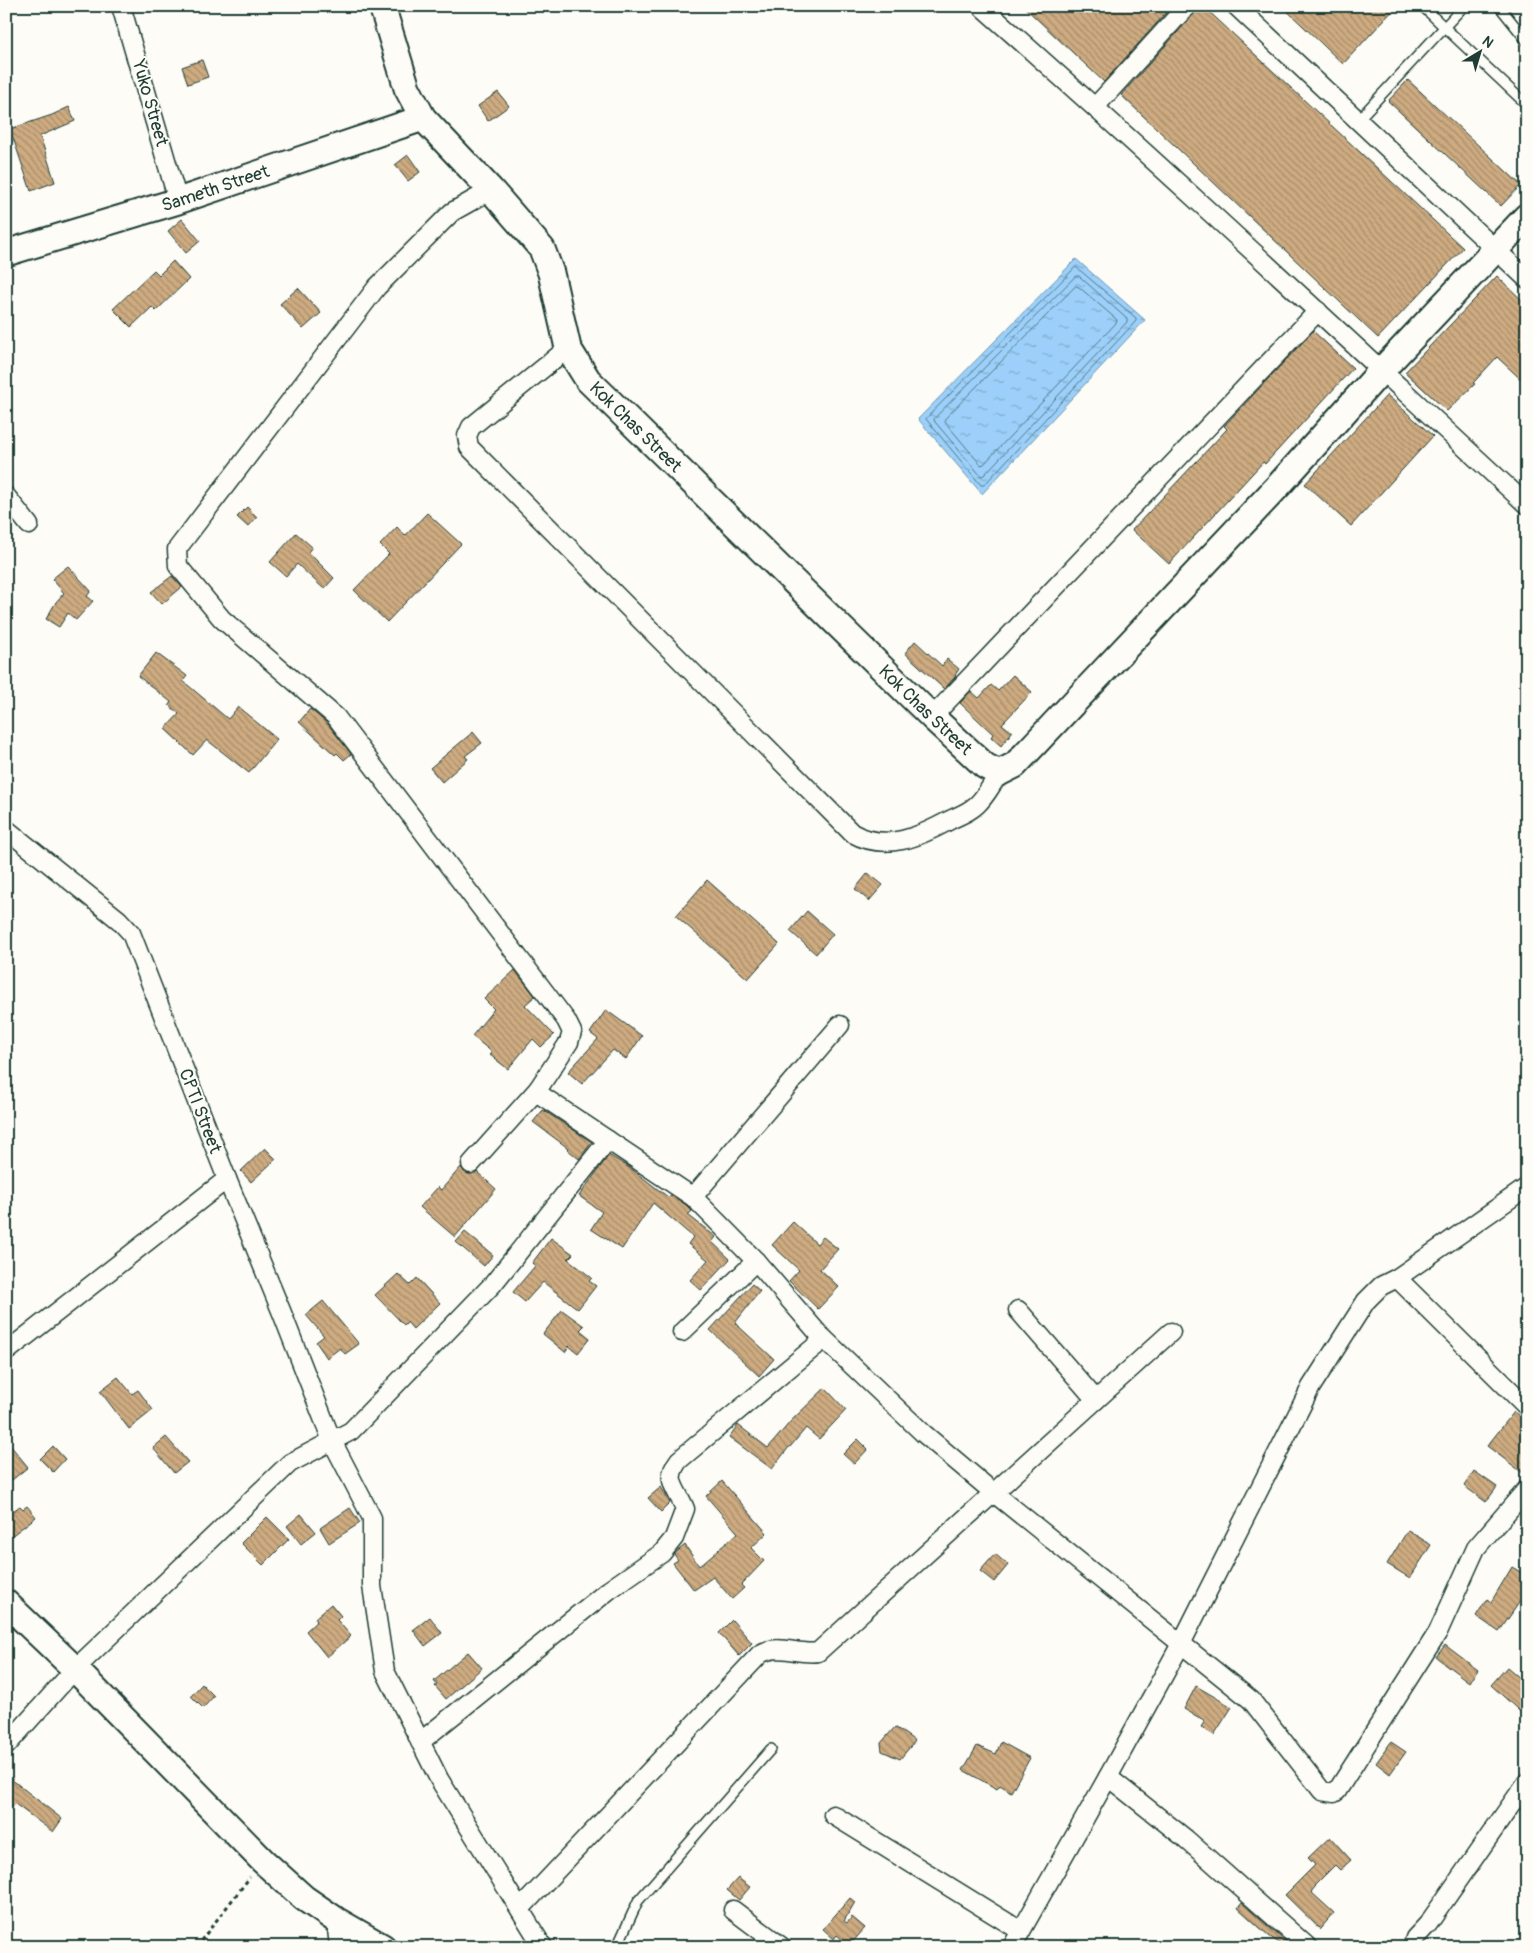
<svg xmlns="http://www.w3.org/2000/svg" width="1533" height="1953" viewBox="0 0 1533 1953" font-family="Pangolin,sans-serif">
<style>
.water{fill:url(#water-ripples);stroke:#6a95ab}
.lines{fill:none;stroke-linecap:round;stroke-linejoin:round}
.shore{stroke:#517883;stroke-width:1}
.building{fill:url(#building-back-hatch);stroke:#1f3d34}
.lane-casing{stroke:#1f3d34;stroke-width:12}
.street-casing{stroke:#1f3d34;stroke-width:21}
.secondary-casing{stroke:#1f3d34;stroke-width:29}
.path{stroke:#1f3d34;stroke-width:3;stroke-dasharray:4 4;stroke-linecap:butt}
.lane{stroke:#fdfcf7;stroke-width:9}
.street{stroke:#fdfcf7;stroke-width:18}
.secondary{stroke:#fdfcf7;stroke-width:25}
.labels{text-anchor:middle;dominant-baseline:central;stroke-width:4;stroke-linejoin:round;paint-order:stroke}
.street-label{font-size:18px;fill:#1f3d34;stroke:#fdfcf7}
</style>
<defs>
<pattern id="water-ripples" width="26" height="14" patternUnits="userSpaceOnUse" patternTransform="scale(1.25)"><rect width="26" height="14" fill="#9cd0fa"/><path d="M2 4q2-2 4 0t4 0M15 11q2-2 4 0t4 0" fill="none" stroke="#7faacb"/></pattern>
<pattern id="building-back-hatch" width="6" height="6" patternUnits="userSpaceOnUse" patternTransform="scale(1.25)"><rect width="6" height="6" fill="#ceab81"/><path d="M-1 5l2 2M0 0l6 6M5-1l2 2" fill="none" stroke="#a78c6a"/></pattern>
</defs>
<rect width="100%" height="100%" fill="#fdfcf7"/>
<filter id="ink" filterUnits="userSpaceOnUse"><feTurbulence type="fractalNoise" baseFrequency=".02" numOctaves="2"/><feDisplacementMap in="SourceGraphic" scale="10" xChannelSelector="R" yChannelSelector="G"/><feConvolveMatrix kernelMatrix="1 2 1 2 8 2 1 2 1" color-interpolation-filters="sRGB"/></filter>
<g filter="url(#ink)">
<path class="water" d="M 1076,259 L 1145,320 L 982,494 L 918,419 Z"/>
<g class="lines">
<g class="shore">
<path d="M 1076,267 L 1136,318 L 1136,321 L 984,485 L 981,485 L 926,419 Z"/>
<path d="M 1076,276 L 1079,276 L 1127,319 L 1127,322 L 984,475 L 981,476 L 935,422 L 934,419 Z"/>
<path d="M 1076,286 L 1079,287 L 1116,319 L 1117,322 L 984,464 L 981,465 L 945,422 L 945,419 Z"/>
</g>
</g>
<g class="building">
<path d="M 1023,6 L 1172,6 L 1104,82 Z"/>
<path d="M 1197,6 L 1203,6 L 1463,248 L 1378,338 L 1121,95 L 1195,13 Z"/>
<path d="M 1282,6 L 1397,6 L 1343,64 Z"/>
<path d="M 202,60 L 208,77 L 188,84 L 182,67 Z"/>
<path d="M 1408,80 L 1521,185 L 1501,206 L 1388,101 Z"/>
<path d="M 498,92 L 509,106 L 488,121 L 478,106 Z"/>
<path d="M 69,107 L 75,121 L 40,136 L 55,182 L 31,191 L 10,129 L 52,115 Z"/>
<path d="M 408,155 L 420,172 L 408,181 L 395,165 Z"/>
<path d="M 182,219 L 200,241 L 186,253 L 168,231 Z"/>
<path d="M 173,261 L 189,279 L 156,311 L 152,307 L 131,327 L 113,309 L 154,270 L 159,275 Z"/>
<path d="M 1497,276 L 1527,305 L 1527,385 L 1497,357 L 1473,383 L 1475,384 L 1447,411 L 1405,372 Z"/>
<path d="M 298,288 L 321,313 L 303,329 L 280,304 Z"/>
<path d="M 1313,331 L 1353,368 L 1265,464 L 1263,462 L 1169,564 L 1132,530 L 1227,429 L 1224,426 Z"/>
<path d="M 1387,395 L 1433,436 L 1351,526 L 1305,484 Z"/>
<path d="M 247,507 L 257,517 L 248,527 L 237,517 Z"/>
<path d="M 427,513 L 461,544 L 387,622 L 354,590 L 389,554 L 380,545 L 397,527 L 405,536 Z"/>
<path d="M 296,533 L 312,547 L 308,552 L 334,578 L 324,589 L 297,564 L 286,576 L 270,562 Z"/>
<path d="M 68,566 L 91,591 L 87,596 L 93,601 L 76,620 L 68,613 L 59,627 L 46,619 L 56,602 L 64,593 L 52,579 Z"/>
<path d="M 172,576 L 182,587 L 162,604 L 151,592 Z"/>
<path d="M 915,641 L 942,666 L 947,659 L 959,669 L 955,675 L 956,676 L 944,689 L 905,653 Z"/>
<path d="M 156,653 L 187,676 L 183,681 L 228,719 L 238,707 L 277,739 L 249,773 L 207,740 L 193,755 L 165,729 L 179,714 L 169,705 L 171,702 L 138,676 Z"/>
<path d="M 1013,675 L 1032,692 L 1002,724 L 1012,732 L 1001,746 L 991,737 L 993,734 L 960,703 L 971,691 L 979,698 L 991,685 L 998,691 Z"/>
<path d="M 310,709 L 328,724 L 351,754 L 344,760 L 337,753 L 335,755 L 299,722 Z"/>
<path d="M 473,732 L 482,743 L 465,756 L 468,759 L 442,782 L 430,768 Z"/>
<path d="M 868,873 L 883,885 L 869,901 L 855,889 Z"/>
<path d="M 707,880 L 779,944 L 748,979 L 676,916 Z"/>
<path d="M 807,911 L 833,934 L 816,954 L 790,931 Z"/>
<path d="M 515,970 L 535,996 L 525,1005 L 554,1035 L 541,1047 L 533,1039 L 508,1069 L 490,1055 L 492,1052 L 472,1036 L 494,1009 L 484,999 Z"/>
<path d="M 606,1010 L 642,1036 L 626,1059 L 613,1050 L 582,1084 L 568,1072 L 598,1039 L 590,1033 Z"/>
<path d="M 543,1110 L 592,1142 L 579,1159 L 567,1149 L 568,1148 L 533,1122 Z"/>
<path d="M 265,1148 L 276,1159 L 251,1182 L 241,1171 Z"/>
<path d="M 609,1155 L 630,1168 L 668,1197 L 671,1195 L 686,1205 L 692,1211 L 688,1215 L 716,1237 L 712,1242 L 730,1259 L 701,1290 L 690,1280 L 708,1260 L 688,1244 L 693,1237 L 653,1203 L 622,1249 L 591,1229 L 602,1212 L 579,1196 Z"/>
<path d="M 461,1167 L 464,1172 L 468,1174 L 477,1172 L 496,1189 L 455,1237 L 420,1207 L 438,1187 L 441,1190 Z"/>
<path d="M 793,1222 L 817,1244 L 823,1237 L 838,1249 L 820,1269 L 839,1287 L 818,1309 L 789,1281 L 799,1270 L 772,1245 Z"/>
<path d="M 465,1232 L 493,1255 L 484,1266 L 456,1242 Z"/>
<path d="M 551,1238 L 573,1254 L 568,1259 L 592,1278 L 589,1281 L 596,1286 L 578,1309 L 543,1282 L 525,1302 L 513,1292 L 535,1266 L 532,1263 Z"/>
<path d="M 398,1274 L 410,1285 L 417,1278 L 440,1303 L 413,1329 L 407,1322 L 404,1325 L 375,1295 Z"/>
<path d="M 752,1284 L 760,1291 L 735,1323 L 774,1359 L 759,1376 L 710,1330 Z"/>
<path d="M 323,1301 L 359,1344 L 345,1354 L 340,1348 L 327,1358 L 316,1342 L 324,1336 L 306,1315 Z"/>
<path d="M 562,1310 L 584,1326 L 580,1330 L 590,1338 L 578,1353 L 569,1346 L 565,1352 L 543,1334 Z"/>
<path d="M 118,1377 L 132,1394 L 138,1390 L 153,1410 L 129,1429 L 100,1391 Z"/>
<path d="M 825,1388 L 846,1410 L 819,1439 L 806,1428 L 790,1447 L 789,1447 L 772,1469 L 729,1437 L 738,1425 L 768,1448 L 791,1421 Z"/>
<path d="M 1514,1412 L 1527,1422 L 1527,1476 L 1487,1446 Z"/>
<path d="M 166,1437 L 188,1462 L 174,1473 L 153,1448 Z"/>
<path d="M 858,1439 L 868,1449 L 854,1464 L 843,1454 Z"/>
<path d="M 6,1440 L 28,1467 L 12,1480 L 6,1472 Z"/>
<path d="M 53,1446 L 65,1459 L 53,1472 L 40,1459 Z"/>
<path d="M 1474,1471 L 1497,1487 L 1486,1502 L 1464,1486 Z"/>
<path d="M 722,1481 L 767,1533 L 751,1548 L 764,1561 L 741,1585 L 744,1588 L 732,1599 L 713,1577 L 694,1590 L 673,1563 L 678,1560 L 674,1554 L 685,1545 L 699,1566 L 738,1533 L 706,1496 Z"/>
<path d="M 661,1487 L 670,1503 L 661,1512 L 648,1498 Z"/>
<path d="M 20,1506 L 23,1509 L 27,1506 L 36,1517 L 6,1540 L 6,1516 Z"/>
<path d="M 350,1508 L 360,1523 L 329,1543 L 320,1528 Z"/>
<path d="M 301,1514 L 316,1532 L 301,1544 L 287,1526 Z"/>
<path d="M 267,1517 L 289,1539 L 263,1565 L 241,1543 Z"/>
<path d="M 1408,1530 L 1431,1545 L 1410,1578 L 1387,1564 Z"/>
<path d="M 995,1554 L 1008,1565 L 994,1582 L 980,1571 Z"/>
<path d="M 1512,1567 L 1527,1576 L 1527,1591 L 1499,1632 L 1476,1616 L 1487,1599 L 1491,1602 Z"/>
<path d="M 331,1604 L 341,1616 L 337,1620 L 351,1636 L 327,1657 L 306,1631 L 317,1621 L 315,1618 Z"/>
<path d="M 430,1617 L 442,1633 L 425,1646 L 413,1630 Z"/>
<path d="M 732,1620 L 752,1643 L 739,1656 L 719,1633 Z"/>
<path d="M 1445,1645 L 1478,1670 L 1469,1682 L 1436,1657 Z"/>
<path d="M 468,1652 L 482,1668 L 446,1699 L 435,1686 L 437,1685 L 434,1681 Z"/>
<path d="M 1507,1667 L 1527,1684 L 1527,1718 L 1491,1685 Z"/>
<path d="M 202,1684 L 214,1696 L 203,1708 L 191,1696 Z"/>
<path d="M 1196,1686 L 1232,1707 L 1214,1735 L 1201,1727 L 1205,1721 L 1184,1709 Z"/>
<path d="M 895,1727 L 915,1741 L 900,1759 L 882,1751 L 881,1743 Z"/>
<path d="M 1001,1742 L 1030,1758 L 1011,1792 L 1000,1785 L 997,1789 L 963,1770 L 977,1746 L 996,1754 Z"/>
<path d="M 1391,1742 L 1406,1752 L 1390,1774 L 1376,1763 Z"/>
<path d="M 6,1775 L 62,1819 L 53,1832 L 15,1804 L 6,1814 Z"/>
<path d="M 1330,1837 L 1351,1860 L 1340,1870 L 1335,1865 L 1314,1886 L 1315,1887 L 1311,1892 L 1334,1913 L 1320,1929 L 1285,1895 L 1315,1865 L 1308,1858 Z"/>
<path d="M 738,1878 L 750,1887 L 739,1900 L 727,1890 Z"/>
<path d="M 850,1898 L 855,1902 L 844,1921 L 847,1923 L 852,1917 L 865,1928 L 849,1946 L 837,1935 L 834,1939 L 823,1929 Z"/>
<path d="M 1242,1903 L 1286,1942 L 1283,1946 L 1269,1936 L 1238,1908 Z"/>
</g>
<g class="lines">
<defs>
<g id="lane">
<path d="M 1422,6 L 1527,105"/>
<path d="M 1499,6 L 1527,41"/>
<path d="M 1357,121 L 1464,6"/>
<path d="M 617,1947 L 638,1901 L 771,1749"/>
</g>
<g id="street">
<path d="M 121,6 L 178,201"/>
<path d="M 981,6 C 1166,169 1346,338 1527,505"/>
<path d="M 1236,6 L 1527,279"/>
<path d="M 1095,107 L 1187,6"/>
<path d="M 491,190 L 452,212 L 377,287 L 177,549 L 178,566 L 222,619 L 336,717 L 566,1020 L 572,1032 L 569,1042 L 538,1089 L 542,1096 L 693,1197 L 756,1261 L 818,1333 L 923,1433 L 994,1493 L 1251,1700 L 1322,1791 L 1334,1793 L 1337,1791 L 1438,1632 L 1476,1548 L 1527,1489"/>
<path d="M 568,348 L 471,427 L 467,436 L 469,447 L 852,833 C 886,852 919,837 950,820 C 958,816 967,813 974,807 C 983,801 993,783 999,773"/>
<path d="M 6,496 L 29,525"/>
<path d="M 932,717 L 1318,311"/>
<path d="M 6,829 L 119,920 L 131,933 L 227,1179 L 282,1313 L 332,1441 L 372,1518 L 372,1586 L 385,1671 L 439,1779 L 543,1947"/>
<path d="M 471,1164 L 538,1089"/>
<path d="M 693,1197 L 840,1025"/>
<path d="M 1397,1278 L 1527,1407"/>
<path d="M 1018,1310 L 1096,1400"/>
<path d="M 682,1332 L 756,1261"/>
<path d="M 6,1352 L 227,1179"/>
<path d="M 420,1742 L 609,1590 L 662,1553 L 674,1538 L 685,1509 C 677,1488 663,1481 679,1460 L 824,1339"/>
<path d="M 6,1746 L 75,1669 L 290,1463 L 351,1431 L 493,1284 L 608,1140"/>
<path d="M 1108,1777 L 1186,1839 L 1308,1947"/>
<path d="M 833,1815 L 1021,1931"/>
<path d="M 520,1909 L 760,1654 C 779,1643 797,1655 818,1652 L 1171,1332"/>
<path d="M 733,1910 L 782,1947"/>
<path d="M 336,1920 L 339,1947"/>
<path d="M 1012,1947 L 1108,1777 L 1182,1642 L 1311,1387 L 1366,1301 L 1381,1286 L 1397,1278 L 1527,1187"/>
<path d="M 1412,1947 L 1415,1938 L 1428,1924 L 1527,1782"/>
</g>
<g id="secondary">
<path id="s1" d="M 382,6 L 407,88 L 423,118 L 491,190 L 542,249 L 551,273 L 568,348 L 588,380 L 932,717 L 985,766 L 999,773 L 1015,765 L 1279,485 L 1381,371 L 1527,216"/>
<path id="s2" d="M 6,253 L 178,201 L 423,118"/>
<path d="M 6,1603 L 75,1669 L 263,1861 L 304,1898 L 336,1920 L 383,1947"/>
</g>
</defs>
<use href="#lane" class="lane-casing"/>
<use href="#street" class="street-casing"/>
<use href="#secondary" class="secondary-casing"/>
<path class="path" d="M 196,1947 L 250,1877"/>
<use href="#lane" class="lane"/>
<use href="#street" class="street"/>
<use href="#secondary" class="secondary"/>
</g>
</g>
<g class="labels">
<g class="street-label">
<text transform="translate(150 103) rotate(74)">Yuko Street</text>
<text stroke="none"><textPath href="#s2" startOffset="219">Sameth Street</textPath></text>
<text stroke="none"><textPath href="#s1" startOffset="504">Kok Chas Street</textPath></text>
<text stroke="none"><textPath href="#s1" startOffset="909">Kok Chas Street</textPath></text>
<text transform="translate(200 1111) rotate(69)">CPTI Street</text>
</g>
</g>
<rect width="1533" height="1953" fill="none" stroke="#fdfcf7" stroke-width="25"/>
<rect x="12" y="12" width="1508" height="1928" fill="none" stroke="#1f3d34" stroke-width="2" filter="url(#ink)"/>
<g transform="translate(1480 52) rotate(38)" stroke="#fdfcf7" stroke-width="4" paint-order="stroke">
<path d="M0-4L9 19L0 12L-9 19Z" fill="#1f3d34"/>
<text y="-8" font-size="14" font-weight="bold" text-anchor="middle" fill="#1f3d34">N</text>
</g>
</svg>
